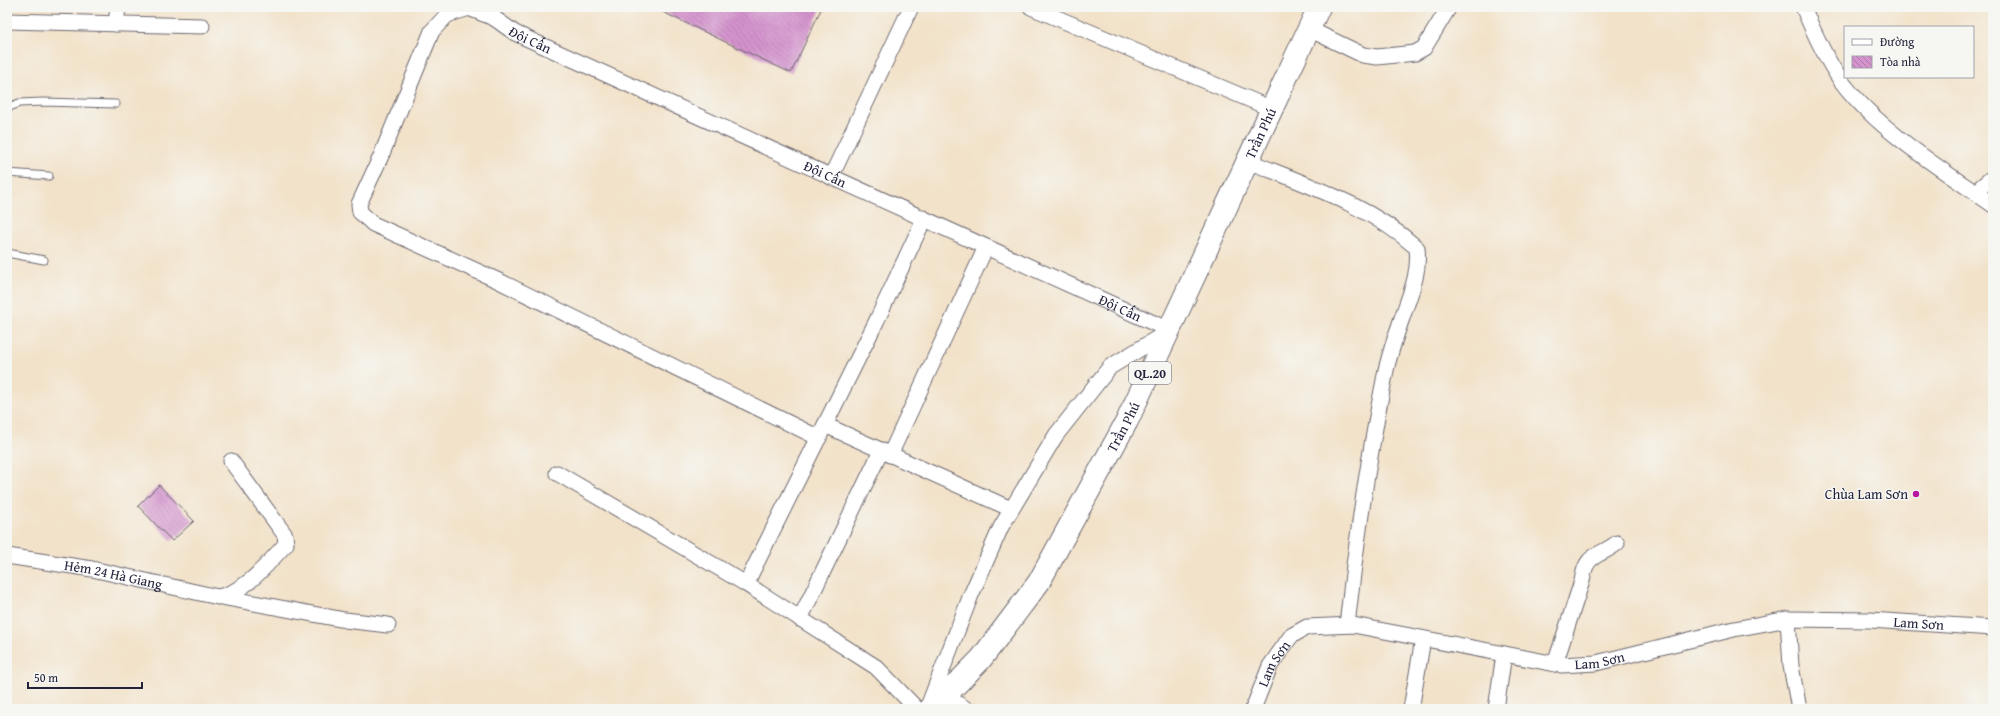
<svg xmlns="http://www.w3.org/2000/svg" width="2000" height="716" viewBox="0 0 2000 716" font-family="'Gentium Book Plus',serif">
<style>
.building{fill:url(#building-back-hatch)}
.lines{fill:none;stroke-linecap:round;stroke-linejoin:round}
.service-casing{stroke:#6b656d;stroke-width:9}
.minor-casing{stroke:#6b656d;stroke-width:17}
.trunk-casing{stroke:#6b656d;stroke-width:24}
.service{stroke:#fff;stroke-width:7}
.minor{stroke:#fff;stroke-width:15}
.trunk{stroke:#fff;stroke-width:22}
.poi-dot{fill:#b5179e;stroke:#f6f6f2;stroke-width:1.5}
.labels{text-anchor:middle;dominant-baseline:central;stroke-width:3;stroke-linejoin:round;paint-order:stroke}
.shield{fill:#f6f6f2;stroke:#626272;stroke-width:1}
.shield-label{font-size:13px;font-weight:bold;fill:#22223b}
.street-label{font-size:14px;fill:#22223b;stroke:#f6f6f2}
.poi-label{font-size:14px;fill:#22223b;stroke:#f6f6f2;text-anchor:end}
</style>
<defs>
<pattern id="building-back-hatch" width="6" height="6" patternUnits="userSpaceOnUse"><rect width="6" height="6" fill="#d493cd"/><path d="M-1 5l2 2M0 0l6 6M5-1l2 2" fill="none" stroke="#ac78a8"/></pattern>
</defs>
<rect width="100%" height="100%" fill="#f6f6f2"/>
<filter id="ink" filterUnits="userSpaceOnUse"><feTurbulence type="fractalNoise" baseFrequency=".025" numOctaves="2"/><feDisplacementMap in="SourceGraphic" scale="8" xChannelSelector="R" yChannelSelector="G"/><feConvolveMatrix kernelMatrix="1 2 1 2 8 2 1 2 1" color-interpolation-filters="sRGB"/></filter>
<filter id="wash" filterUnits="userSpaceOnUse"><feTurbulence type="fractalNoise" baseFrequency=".012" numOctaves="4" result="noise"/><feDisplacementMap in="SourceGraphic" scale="16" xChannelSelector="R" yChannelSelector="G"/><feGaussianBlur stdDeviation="0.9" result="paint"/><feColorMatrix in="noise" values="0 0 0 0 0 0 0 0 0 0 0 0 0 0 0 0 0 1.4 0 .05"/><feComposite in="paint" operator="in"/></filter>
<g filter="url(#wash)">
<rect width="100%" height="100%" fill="#f2e2c9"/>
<g id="blocks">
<g class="building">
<path d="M 652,7 L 822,7 L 791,73 Z"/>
<path d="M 159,485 L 194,521 L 172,541 L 138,506 Z"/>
</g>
</g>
</g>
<g filter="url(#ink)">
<use href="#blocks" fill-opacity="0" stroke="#6b656d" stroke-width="1"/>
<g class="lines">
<defs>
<g id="service">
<path d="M 7,108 L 19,103 L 43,102 L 116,104"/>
<path d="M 7,173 L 49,176"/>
<path d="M 7,253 L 44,260"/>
</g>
<g id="minor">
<path d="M 1031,7 L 1272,109"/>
<path d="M 1803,7 C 1814,33 1826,60 1842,82 C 1878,130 1944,171 1993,205"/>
<path id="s1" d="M 491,10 L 494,18 L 515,33 L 1169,330"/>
<path d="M 494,18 L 469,8 L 447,15 L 432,31 L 381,156 L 359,204 L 360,212 L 373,224 L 499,281 L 819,438"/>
<path d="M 7,21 L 202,26"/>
<path d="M 116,24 L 118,7"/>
<path d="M 1309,29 L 1363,55 L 1377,57 L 1415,53 L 1424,48 L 1449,7"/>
<path d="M 1248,161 C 1307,185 1369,205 1417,248 C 1420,274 1410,294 1402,318 C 1396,335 1390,353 1386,370 C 1369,454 1356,541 1347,625"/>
<path d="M 831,177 L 911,7"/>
<path d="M 1975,192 L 1993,177"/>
<path d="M 825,425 L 1011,509"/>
<path d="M 890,455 L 986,247"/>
<path d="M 557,473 L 746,584 L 876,667 L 917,709"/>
<path id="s2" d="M 7,556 L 92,569 L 218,597 C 247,591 266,565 286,544 L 285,535 L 231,461"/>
<path d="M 746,584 L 877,320 L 924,219"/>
<path d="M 221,597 L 345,620 L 388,625"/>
<path d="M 800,619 L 881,451"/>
<path d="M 1788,619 L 1791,666 L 1799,709"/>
<path d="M 1555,664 L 1582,581 C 1586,552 1598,558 1617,543"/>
<path d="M 945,695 L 966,709"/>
<path d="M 927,709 L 971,595 L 1001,527 L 1056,435 L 1110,367 L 1169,331"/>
<path id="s3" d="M 1253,709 L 1270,666 L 1291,636 L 1307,627 L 1353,625 L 1561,665 L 1596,663 L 1734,629 L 1788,619 L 1870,620 L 1993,628"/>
<path d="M 1411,709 L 1423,639"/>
<path d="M 1496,709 L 1504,654"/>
</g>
<g id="trunk">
<path id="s4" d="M 932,709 L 981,659 L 1039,582 L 1127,421 L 1319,7"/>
</g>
</defs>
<use href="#service" class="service-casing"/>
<use href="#minor" class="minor-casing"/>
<use href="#trunk" class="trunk-casing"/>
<use href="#service" class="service"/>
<use href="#minor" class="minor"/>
<use href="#trunk" class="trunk"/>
</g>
</g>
<circle class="poi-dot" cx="1916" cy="494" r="4"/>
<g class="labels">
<rect class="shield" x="1129" y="362" width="42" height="22" rx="3"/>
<g class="shield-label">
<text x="1150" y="373">QL.20</text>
</g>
<g class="street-label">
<text stroke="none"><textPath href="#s1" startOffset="51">Đội Cấn</textPath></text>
<text stroke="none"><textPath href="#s4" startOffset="667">Trần Phú</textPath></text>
<text stroke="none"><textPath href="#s1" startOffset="375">Đội Cấn</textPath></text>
<text stroke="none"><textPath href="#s1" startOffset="699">Đội Cấn</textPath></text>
<text stroke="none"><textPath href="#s4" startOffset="343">Trần Phú</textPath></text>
<text stroke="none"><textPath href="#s2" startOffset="108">Hẻm 24 Hà Giang</textPath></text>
<text stroke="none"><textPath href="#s3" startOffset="722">Lam Sơn</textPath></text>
<text stroke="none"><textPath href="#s3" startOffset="398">Lam Sơn</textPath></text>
<text stroke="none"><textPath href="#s3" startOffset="50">Lam Sơn</textPath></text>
</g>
<g class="poi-label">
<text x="1908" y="494">Chùa Lam Sơn</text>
</g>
</g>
<rect width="2000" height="716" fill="none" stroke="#f6f6f2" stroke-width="24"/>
<rect x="1844" y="26" width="130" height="52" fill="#f6f6f2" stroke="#a1a1a9"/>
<rect x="1852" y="39" width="20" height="6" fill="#ffffff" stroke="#a1a1a9"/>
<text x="1880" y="46" font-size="12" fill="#22223b">Đường</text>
<rect x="1852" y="56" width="20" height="12" fill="url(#building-back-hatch)" stroke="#a1a1a9"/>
<text x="1880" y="66" font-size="12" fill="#22223b">Tòa nhà</text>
<path d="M28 682v6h114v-6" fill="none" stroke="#22223b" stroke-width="2"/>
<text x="34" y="682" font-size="12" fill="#22223b" stroke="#f6f6f2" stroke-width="3" paint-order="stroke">50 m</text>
</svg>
